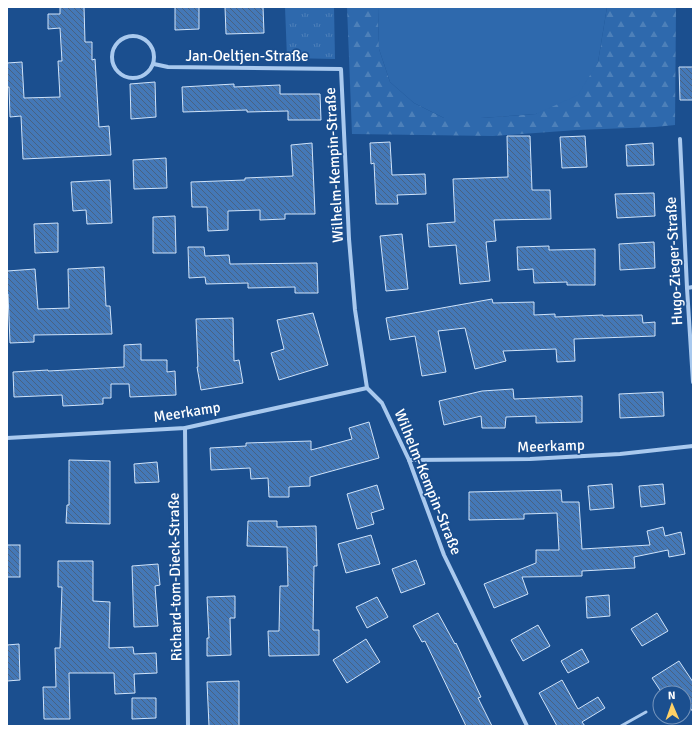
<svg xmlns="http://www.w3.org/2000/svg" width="700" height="733" viewBox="0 0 700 733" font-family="Signika,sans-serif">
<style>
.grass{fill:url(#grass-tufts)}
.forest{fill:url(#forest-firs)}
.pitch{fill:#2e69ad}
.building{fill:url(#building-back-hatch);stroke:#cfe3fa}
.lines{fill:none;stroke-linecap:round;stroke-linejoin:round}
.lane{stroke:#a9c9ee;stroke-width:3}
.street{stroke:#a9c9ee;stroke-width:4}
.labels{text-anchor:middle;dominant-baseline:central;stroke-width:3.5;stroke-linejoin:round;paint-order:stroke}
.street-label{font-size:15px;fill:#fff;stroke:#1b4f8f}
</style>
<defs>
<pattern id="grass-tufts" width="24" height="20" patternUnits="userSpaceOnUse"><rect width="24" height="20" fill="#2e69ad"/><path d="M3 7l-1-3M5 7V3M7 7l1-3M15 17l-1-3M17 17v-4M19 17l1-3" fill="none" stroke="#4d80b9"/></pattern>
<pattern id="forest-firs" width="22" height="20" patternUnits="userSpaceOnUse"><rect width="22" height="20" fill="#2e69ad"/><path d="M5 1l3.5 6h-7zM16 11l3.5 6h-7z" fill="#4d80b9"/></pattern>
<pattern id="building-back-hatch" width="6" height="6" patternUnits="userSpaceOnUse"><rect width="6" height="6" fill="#4478b7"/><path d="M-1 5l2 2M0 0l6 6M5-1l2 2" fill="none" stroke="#486282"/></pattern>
</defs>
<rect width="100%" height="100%" fill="#1b4f8f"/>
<path class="grass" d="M 285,7 L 334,7 L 335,59 L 287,58 Z"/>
<path class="forest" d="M 347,7 L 378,7 L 379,49 L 390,82 L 414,103 L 444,118 L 481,118 L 536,114 L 598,62 L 607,7 L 676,7 L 675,125 L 655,127 L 577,130 L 493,136 L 352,134 Z"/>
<path class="pitch" d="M 378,7 L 607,7 L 598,62 L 578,95 L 536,114 L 481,118 L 444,118 L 414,103 L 390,82 L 379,49 Z"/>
<g class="building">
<path d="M 60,7 L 84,7 L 85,42 L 92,42 L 92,60 L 95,59 L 99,127 L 109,126 L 111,155 L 23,159 L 21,116 L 10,117 L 9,87 L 7,87 L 7,63 L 22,62 L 24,98 L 60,97 L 58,61 L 62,61 L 60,28 L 48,29 L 48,14 L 60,14 Z"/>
<path d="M 175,7 L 199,7 L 199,29 L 175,30 Z"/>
<path d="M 225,7 L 263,7 L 264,33 L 226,34 Z"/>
<path d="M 679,67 L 693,67 L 693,100 L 680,100 Z"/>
<path d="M 155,82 L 156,117 L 131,119 L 130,84 Z"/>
<path d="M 234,84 L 234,87 L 280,85 L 280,94 L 320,94 L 321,120 L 288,120 L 288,111 L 247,112 L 247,110 L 183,112 L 182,87 Z"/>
<path d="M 507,136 L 530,136 L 532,190 L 550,190 L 551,219 L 494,220 L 496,241 L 486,242 L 490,281 L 460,284 L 456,245 L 429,247 L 427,224 L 455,222 L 453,179 L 508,177 Z"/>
<path d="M 585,136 L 587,167 L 562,168 L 560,137 Z"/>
<path d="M 390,142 L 392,175 L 425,174 L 426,194 L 397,195 L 398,204 L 376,204 L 374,163 L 371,164 L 370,143 Z"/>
<path d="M 312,143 L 315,214 L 285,214 L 285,219 L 260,220 L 260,210 L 228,211 L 228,230 L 208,231 L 207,207 L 192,207 L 191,182 L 245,180 L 245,178 L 293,176 L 291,145 Z"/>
<path d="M 653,143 L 654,165 L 627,166 L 626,145 Z"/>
<path d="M 166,158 L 167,188 L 134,189 L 133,160 Z"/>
<path d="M 110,180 L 112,223 L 87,224 L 86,210 L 73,211 L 71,182 Z"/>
<path d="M 654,193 L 655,216 L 617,218 L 615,194 Z"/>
<path d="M 175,216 L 176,253 L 153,253 L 153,217 Z"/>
<path d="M 58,223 L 58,252 L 35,253 L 34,224 Z"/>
<path d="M 402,234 L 408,289 L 386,291 L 380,236 Z"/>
<path d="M 654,242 L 655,268 L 620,270 L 619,244 Z"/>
<path d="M 549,246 L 549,250 L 595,249 L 595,285 L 567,285 L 567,282 L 534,283 L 533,269 L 518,270 L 517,247 Z"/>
<path d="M 188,247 L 204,247 L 205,256 L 229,255 L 230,264 L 317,263 L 318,293 L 295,293 L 295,287 L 248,288 L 248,283 L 206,284 L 205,277 L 189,278 Z"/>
<path d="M 104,267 L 106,306 L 110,306 L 112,334 L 34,335 L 34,342 L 10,343 L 8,294 L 7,295 L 7,271 L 35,269 L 38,309 L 69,308 L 68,269 Z"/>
<path d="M 492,299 L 493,303 L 534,302 L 534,315 L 555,314 L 555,317 L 603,315 L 603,316 L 642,315 L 643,323 L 655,322 L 655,336 L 574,339 L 575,361 L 557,362 L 556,349 L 503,351 L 506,361 L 475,369 L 465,328 L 438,331 L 446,372 L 422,376 L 415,336 L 390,340 L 386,318 Z"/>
<path d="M 313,313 L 328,365 L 279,380 L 271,353 L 284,349 L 277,320 Z"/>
<path d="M 233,318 L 234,361 L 239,360 L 243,383 L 201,390 L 197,367 L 198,367 L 196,319 Z"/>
<path d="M 141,344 L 141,360 L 167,360 L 167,372 L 175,371 L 176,395 L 130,397 L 129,384 L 111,384 L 111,398 L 103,398 L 103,404 L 63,406 L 62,395 L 14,397 L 13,372 L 48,370 L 48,371 L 124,367 L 124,345 Z"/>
<path d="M 513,389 L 514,399 L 582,396 L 582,422 L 536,423 L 536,416 L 506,417 L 505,428 L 482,428 L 481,416 L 444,425 L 439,401 L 482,391 Z"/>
<path d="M 663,392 L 664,416 L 620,418 L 619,394 Z"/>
<path d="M 369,422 L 379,458 L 310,477 L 310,486 L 289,487 L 289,497 L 269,497 L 268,478 L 251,479 L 250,468 L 211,470 L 210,448 L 246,446 L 246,443 L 311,441 L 311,450 L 352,439 L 349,428 Z"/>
<path d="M 69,460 L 110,461 L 110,524 L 66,523 L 67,505 L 69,505 Z"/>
<path d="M 157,462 L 159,482 L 135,483 L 134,464 Z"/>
<path d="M 612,484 L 614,508 L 590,510 L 588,486 Z"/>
<path d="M 663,484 L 665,504 L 641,507 L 639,486 Z"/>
<path d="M 377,485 L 384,509 L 371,513 L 374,524 L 357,529 L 347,494 Z"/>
<path d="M 561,490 L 562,502 L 579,502 L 582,549 L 650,545 L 647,531 L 663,527 L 665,536 L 681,532 L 685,554 L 669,557 L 668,550 L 634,557 L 635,568 L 582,571 L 582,576 L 522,577 L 528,594 L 494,608 L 484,584 L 536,563 L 536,550 L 559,550 L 557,513 L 524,514 L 524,519 L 469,520 L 469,492 Z"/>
<path d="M 248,521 L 277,521 L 277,527 L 316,526 L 317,566 L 314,566 L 313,630 L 319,630 L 319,655 L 269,656 L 268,631 L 279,631 L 280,586 L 288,586 L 287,547 L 247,546 Z"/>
<path d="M 371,535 L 380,564 L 346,573 L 338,544 Z"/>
<rect x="7" y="545" width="13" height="32"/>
<path d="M 416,560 L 425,584 L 401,593 L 392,569 Z"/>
<path d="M 58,561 L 93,561 L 93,601 L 110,602 L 109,648 L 133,647 L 134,654 L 156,653 L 157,673 L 134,674 L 135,693 L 115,694 L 114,673 L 69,673 L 70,719 L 44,719 L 43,687 L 56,687 L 55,648 L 60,648 L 62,587 L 58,587 Z"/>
<path d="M 158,564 L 160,585 L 155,586 L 158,626 L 134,627 L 132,566 Z"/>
<path d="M 609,595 L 610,616 L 587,618 L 586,597 Z"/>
<path d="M 235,596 L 235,618 L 230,618 L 231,655 L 207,656 L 207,638 L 209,638 L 207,597 Z"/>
<path d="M 377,597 L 388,617 L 367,628 L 356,607 Z"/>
<path d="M 438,613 L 455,644 L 456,643 L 481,697 L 478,698 L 492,726 L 466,726 L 425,641 L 422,642 L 413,626 Z"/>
<path d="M 657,613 L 668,631 L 642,646 L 631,629 Z"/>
<path d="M 538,625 L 550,646 L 523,661 L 511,640 Z"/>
<path d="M 366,639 L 380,662 L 347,683 L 333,660 Z"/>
<path d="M 19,644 L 20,680 L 7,681 L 7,645 Z"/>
<path d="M 582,649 L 589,662 L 568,673 L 561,661 Z"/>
<path d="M 679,661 L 693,682 L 693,712 L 684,699 L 684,693 L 662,693 L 652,678 Z"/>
<path d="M 562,680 L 578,709 L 598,697 L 605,708 L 582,722 L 585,726 L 557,726 L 539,693 Z"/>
<path d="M 239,681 L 239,726 L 209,726 L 207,682 Z"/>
<path d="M 132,698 L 156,698 L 156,718 L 132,719 Z"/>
</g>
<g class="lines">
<path class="lane" d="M 621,726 L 646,712"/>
<g class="street">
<circle cx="133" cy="57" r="21"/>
<path d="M 154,64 L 168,67 L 341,69 L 349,239 L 355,310 L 367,388 L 382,403 L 409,460 L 444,555 L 527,726"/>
<path d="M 680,139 L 687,288 L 693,382"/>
<path d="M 687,288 L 693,287"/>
<path d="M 185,428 L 188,726"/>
<path d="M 7,438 L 185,428 L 367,388"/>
<path d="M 409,460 L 530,459 L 620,454 L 693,446"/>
</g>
</g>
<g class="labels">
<g class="street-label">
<text x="247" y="56">Jan-Oeltjen-Straße</text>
<text transform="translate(334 165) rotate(-93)">Wilhelm-Kempin-Straße</text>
<text transform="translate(674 261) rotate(-93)">Hugo-Zieger-Straße</text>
<text transform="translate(187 412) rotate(-9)">Meerkamp</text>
<text transform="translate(551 446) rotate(-2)">Meerkamp</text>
<text transform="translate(428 482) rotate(68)">Wilhelm-Kempin-Straße</text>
<text transform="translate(175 577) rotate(-91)">Richard-tom-Dieck-Straße</text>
</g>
</g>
<rect width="700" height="733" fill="none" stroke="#ffffff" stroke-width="16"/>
<g transform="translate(672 705) rotate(358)"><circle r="19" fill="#1b4f8f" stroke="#7695bc"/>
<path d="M0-3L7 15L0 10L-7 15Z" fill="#ffd166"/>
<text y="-6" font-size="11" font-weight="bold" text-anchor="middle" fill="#ffffff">N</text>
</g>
</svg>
